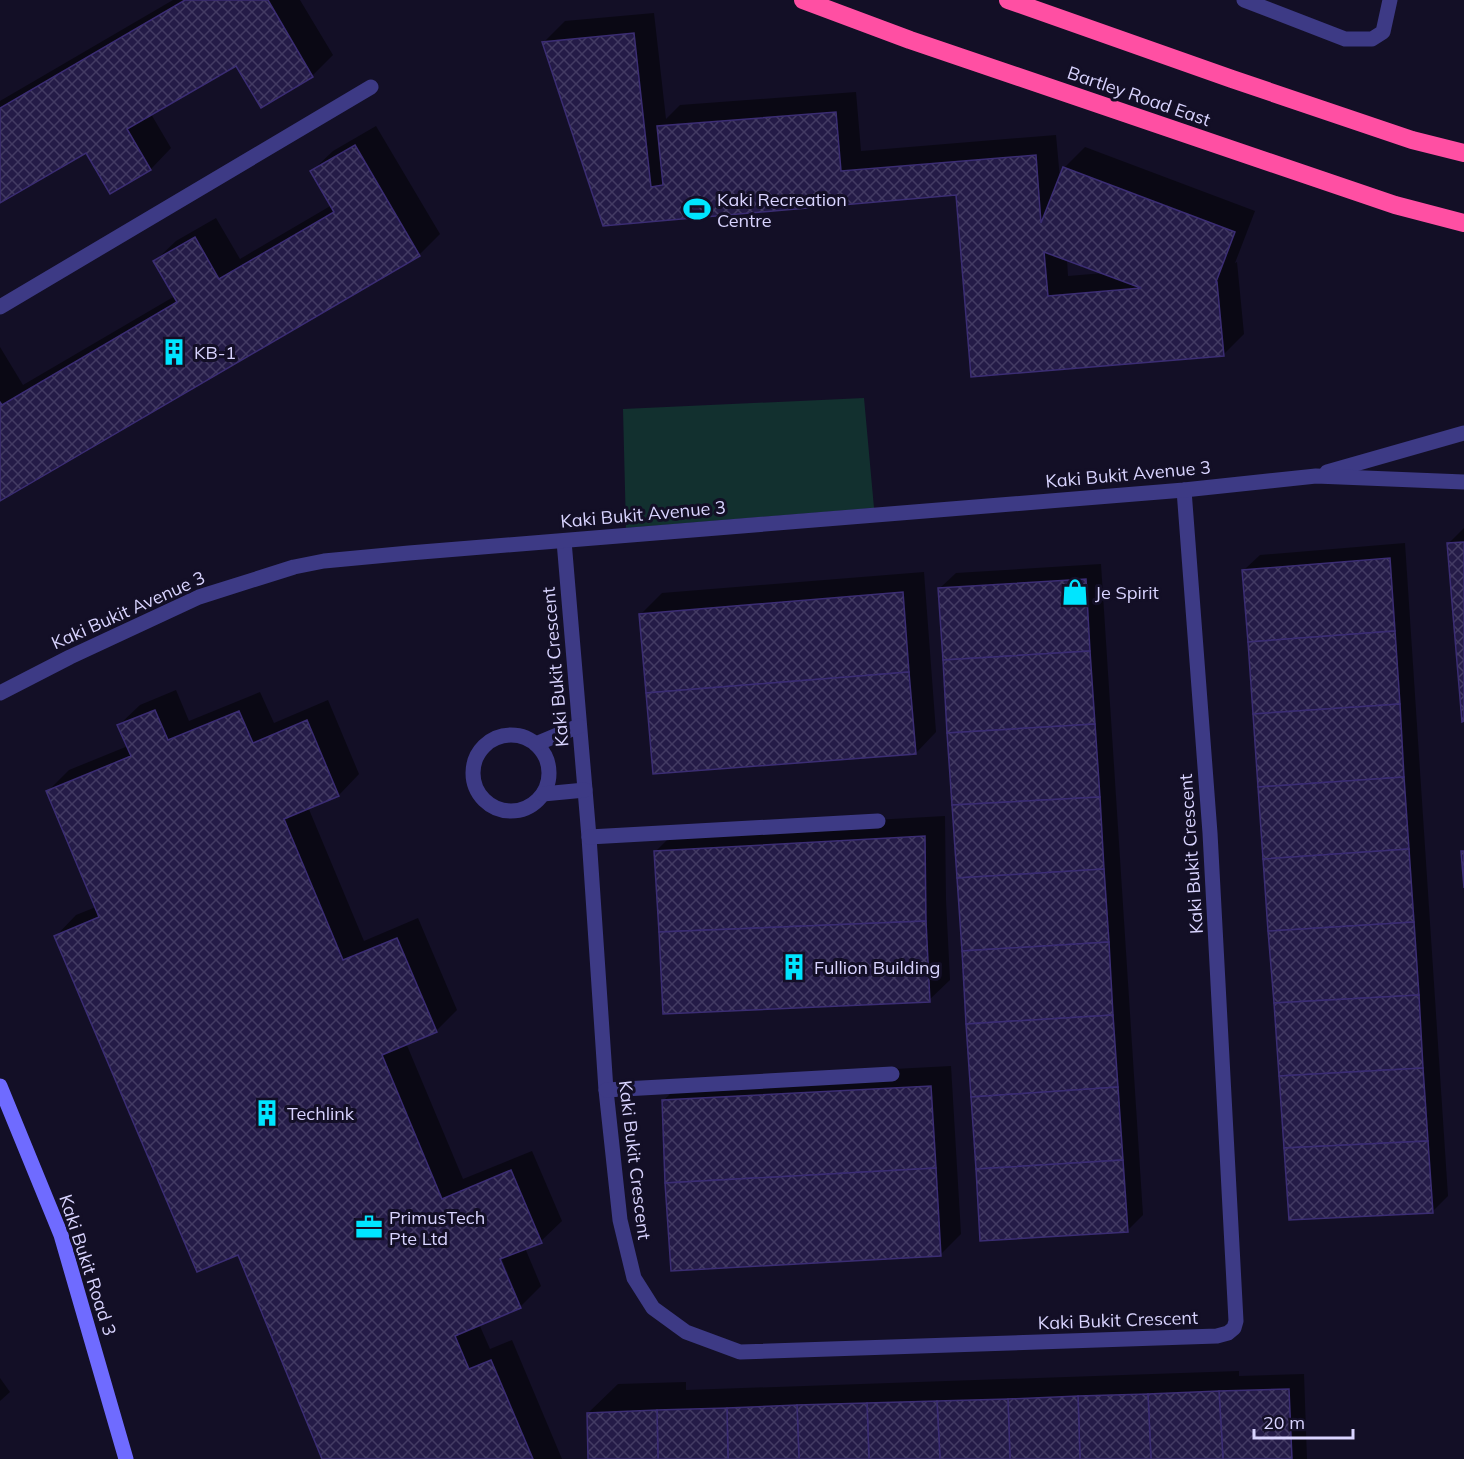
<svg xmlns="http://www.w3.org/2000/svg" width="1464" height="1459" viewBox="0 0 1464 1459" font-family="Mulish,sans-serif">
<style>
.grass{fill:#12302f}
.shadow{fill:#0007;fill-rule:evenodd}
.building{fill:url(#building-cross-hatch);stroke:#3b2d73;stroke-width:1.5;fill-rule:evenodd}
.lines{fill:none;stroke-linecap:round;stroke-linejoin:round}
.lane{stroke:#3d3a85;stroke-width:15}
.street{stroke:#3d3a85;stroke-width:15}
.secondary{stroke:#6f6bff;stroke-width:15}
.highway{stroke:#ff4fa3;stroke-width:18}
.labels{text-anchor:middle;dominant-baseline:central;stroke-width:6;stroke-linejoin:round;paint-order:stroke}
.street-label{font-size:18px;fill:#d9d4ff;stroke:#130f26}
.poi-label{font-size:18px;fill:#d9d4ff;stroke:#130f26;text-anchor:start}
</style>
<defs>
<pattern id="building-cross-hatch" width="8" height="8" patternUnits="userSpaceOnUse" patternTransform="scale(1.5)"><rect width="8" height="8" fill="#241b47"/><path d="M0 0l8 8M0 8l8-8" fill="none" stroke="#433b63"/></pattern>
</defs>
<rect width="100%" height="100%" fill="#130f26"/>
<path class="grass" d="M 864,398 L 874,508 L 626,528 L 623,409 Z"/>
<g class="shadow">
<path d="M 173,0 L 300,0 L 333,55 L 312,76 L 237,64 L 151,114 L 171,148 L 151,169 L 86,151 L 0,201 L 0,101 Z"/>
<path d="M 654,13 L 666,119 L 680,105 L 856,92 L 861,151 L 1056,135 L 1060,179 L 1064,168 L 1085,147 L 1255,211 L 1235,263 L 1237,262 L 1244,334 L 1223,355 L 973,376 L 957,193 L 604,224 L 544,42 L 565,21 ZM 1067,259 L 1104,273 L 1068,276 Z"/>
<path d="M 376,126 L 440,234 L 420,254 L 0,500 L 0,347 L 23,385 L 175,296 L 155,261 L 176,241 L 216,218 L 240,259 L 332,205 L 312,171 L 333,151 Z"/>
<path d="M 1464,528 L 1464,720 L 1448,544 Z"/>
<path d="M 1405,543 L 1448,1196 L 1432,1212 L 1244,570 L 1260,555 Z"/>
<path d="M 1101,564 L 1143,1215 L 1127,1231 L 940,588 L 956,573 Z"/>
<path d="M 924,572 L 936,732 L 916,753 L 641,614 L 662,593 Z"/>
<path d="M 176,690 L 189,721 L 260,692 L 274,723 L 328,700 L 359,774 L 339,795 L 308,807 L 364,941 L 418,918 L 457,1010 L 436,1031 L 406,1043 L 463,1179 L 532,1151 L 562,1221 L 541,1241 L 525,1248 L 541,1286 L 520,1307 L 479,1324 L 490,1349 L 512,1340 L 562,1459 L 323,1459 L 239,1253 L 56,936 L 76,915 L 96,907 L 48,791 L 69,770 L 128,746 L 119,725 L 140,705 ZM 499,1252 L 518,1299 L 515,1299 L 496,1253 Z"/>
<path d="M 945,816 L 946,900 L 950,980 L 929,1000 L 655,852 L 676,831 Z"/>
<path d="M 951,1066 L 961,1234 L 940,1255 L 663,1101 L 684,1080 Z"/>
<path d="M 1239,1371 L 1239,1376 L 1304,1374 L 1307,1459 L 590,1459 L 588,1413 L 618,1384 L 686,1382 L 686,1390 Z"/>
<path d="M 0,1378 L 10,1392 L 0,1401 Z"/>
</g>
<g class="building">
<path d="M 185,0 L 268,0 L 313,77 L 261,108 L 236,66 L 127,129 L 151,170 L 110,194 L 86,153 L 0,203 L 0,108 Z"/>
<path d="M 634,33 L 651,187 L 663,185 L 657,126 L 836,112 L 841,171 L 1036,155 L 1041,223 L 1063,167 L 1235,232 L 1216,282 L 1217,282 L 1224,356 L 971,377 L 956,195 L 603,226 L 542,42 ZM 1044,252 L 1141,288 L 1048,296 Z"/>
<path d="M 355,145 L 420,256 L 0,501 L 0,402 L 2,405 L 177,302 L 153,261 L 195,237 L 219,279 L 334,212 L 310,171 Z"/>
<path d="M 1464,542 L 1464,721 L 1462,722 L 1447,543 Z"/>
<path d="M 1390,558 L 1395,631 L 1248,642 L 1242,570 Z"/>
<path d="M 1086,579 L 1090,651 L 943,660 L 938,588 Z"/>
<path d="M 903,592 L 909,672 L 646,693 L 639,614 Z"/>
<path d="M 1395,631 L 1400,704 L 1253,714 L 1248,642 Z"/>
<path d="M 1090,651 L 1095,724 L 947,733 L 943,660 Z"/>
<path d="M 909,672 L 916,754 L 653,774 L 646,693 Z"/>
<path d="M 1400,704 L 1404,777 L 1258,787 L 1253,714 Z"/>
<path d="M 155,710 L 168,740 L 239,711 L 253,743 L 307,720 L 339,796 L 284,819 L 343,960 L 397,938 L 437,1032 L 382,1055 L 442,1199 L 511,1170 L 542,1243 L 500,1259 L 521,1308 L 455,1336 L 469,1369 L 491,1360 L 533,1459 L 322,1459 L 238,1255 L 197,1272 L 54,936 L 99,917 L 46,791 L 131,756 L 117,725 Z"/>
<path d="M 1095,724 L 1100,797 L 952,805 L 947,733 Z"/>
<path d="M 1404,777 L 1409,849 L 1263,859 L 1258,787 Z"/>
<path d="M 1100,797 L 1104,869 L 957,878 L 952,805 Z"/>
<path d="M 925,836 L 926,921 L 659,932 L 654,851 Z"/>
<path d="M 1409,849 L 1414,922 L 1268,931 L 1263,859 Z"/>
<path d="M 1461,851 L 1464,851 L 1464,888 Z"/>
<path d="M 1104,869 L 1109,942 L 962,951 L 957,878 Z"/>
<path d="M 926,921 L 930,1002 L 663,1014 L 659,932 Z"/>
<path d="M 1414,922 L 1419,995 L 1274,1003 L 1268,931 Z"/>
<path d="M 1109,942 L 1113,1015 L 966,1024 L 962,951 Z"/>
<path d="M 1419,995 L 1423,1068 L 1279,1076 L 1274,1003 Z"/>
<path d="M 1113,1015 L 1118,1087 L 971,1097 L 966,1024 Z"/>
<path d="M 1423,1068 L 1428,1141 L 1284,1148 L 1279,1076 Z"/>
<path d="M 931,1086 L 936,1168 L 665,1183 L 662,1100 Z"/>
<path d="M 1118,1087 L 1123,1160 L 976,1169 L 971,1097 Z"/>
<path d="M 1428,1141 L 1433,1213 L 1289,1220 L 1284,1148 Z"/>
<path d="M 1123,1160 L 1128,1232 L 980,1241 L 976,1169 Z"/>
<path d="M 936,1168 L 941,1256 L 671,1271 L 665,1183 Z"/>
<path d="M 1289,1389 L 1292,1459 L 1223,1459 L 1219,1391 Z"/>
<path d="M 1219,1391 L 1223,1459 L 1151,1459 L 1148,1394 Z"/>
<path d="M 1148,1394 L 1151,1459 L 1080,1459 L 1078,1396 Z"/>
<path d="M 1078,1396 L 1080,1459 L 1010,1459 L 1008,1399 Z"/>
<path d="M 1008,1399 L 1010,1459 L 940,1459 L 937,1401 Z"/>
<path d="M 937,1401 L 940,1459 L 869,1459 L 867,1403 Z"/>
<path d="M 867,1403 L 869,1459 L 799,1459 L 797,1405 Z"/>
<path d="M 797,1405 L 799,1459 L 728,1459 L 727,1408 Z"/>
<path d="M 727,1408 L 728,1459 L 658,1459 L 657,1410 Z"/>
<path d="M 657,1410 L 658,1459 L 588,1459 L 587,1413 Z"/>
</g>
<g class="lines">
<g class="lane">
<path d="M 1244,0 L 1345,39 L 1372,39 L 1383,32 L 1390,0"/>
<path d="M 0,307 L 371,87"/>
<path d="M 564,541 L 589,837 L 606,1090 L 620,1220 L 634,1278 L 653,1308 L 686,1332 L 740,1352 L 1217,1336 L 1228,1333 L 1234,1328 L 1236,1321 L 1210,833 L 1184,490"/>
<circle cx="511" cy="773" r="38"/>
<path d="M 536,744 L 579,726"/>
<path d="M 543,794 L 585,790"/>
<path d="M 589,837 L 878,821"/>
<path d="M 606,1090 L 892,1074"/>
</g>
<g class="street">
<path d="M 1327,472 L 1464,433"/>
<path d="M 0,693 L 70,657 L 199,597 L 294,567 L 324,561 L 409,553 L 1184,490 L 1316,476 L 1464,482"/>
</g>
<path class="secondary" d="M 0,1086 L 61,1235 L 126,1459"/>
<g class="highway">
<path d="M 803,0 L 910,40 L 1395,205 L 1464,223"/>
<path d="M 1008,0 L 1232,79 L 1412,140 L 1464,153"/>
</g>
</g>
<defs>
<symbol id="stadium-bare" viewBox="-9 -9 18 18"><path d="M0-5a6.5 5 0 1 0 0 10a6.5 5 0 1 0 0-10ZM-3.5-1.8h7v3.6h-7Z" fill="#00e5ff" stroke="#130f26" stroke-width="2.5" paint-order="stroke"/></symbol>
<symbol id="building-bare" viewBox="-9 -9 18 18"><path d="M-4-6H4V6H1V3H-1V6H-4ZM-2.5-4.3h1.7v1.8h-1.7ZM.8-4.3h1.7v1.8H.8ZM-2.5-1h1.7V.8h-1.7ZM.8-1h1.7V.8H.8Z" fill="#00e5ff" stroke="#130f26" stroke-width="2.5" paint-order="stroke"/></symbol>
<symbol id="shop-bare" viewBox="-9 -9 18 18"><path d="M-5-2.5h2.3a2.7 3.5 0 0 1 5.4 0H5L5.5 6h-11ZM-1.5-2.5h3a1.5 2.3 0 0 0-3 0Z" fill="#00e5ff" stroke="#130f26" stroke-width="2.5" paint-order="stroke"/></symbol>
<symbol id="office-bare" viewBox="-9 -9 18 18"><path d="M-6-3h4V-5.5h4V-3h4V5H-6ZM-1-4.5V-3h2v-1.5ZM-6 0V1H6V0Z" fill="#00e5ff" stroke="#130f26" stroke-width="2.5" paint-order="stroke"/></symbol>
</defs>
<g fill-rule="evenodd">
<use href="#stadium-bare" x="678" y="190" width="38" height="38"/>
<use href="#building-bare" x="155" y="333" width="38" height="38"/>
<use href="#shop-bare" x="1056" y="573" width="38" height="38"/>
<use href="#building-bare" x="775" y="948" width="38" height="38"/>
<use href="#building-bare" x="248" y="1094" width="38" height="38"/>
<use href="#office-bare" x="350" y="1208" width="38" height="38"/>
</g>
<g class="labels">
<g class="street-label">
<text transform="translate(1139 96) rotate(19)">Bartley Road East</text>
<text transform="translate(1128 474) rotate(-5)">Kaki Bukit Avenue 3</text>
<text transform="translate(643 514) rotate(-5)">Kaki Bukit Avenue 3</text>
<text transform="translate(128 610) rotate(-24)">Kaki Bukit Avenue 3</text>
<text transform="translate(555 667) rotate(-95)">Kaki Bukit Crescent</text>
<text transform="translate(1191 854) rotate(-94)">Kaki Bukit Crescent</text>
<text transform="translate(635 1160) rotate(83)">Kaki Bukit Crescent</text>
<text transform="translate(88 1265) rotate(72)">Kaki Bukit Road 3</text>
<text transform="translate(1118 1320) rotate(-2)">Kaki Bukit Crescent</text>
</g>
<g class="poi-label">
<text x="717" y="199">Kaki Recreation<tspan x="717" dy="21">Centre</tspan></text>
<text x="194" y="352">KB-1</text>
<text x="1095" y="592">Je Spirit</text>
<text x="814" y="967">Fullion Building</text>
<text x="287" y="1113">Techlink</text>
<text x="389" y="1217">PrimusTech<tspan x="389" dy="21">Pte Ltd</tspan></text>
</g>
</g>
<path d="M1254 1429v9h99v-9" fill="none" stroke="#d9d4ff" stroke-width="3"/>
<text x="1263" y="1429" font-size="18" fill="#d9d4ff" stroke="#130f26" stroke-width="4.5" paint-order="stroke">20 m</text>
</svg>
